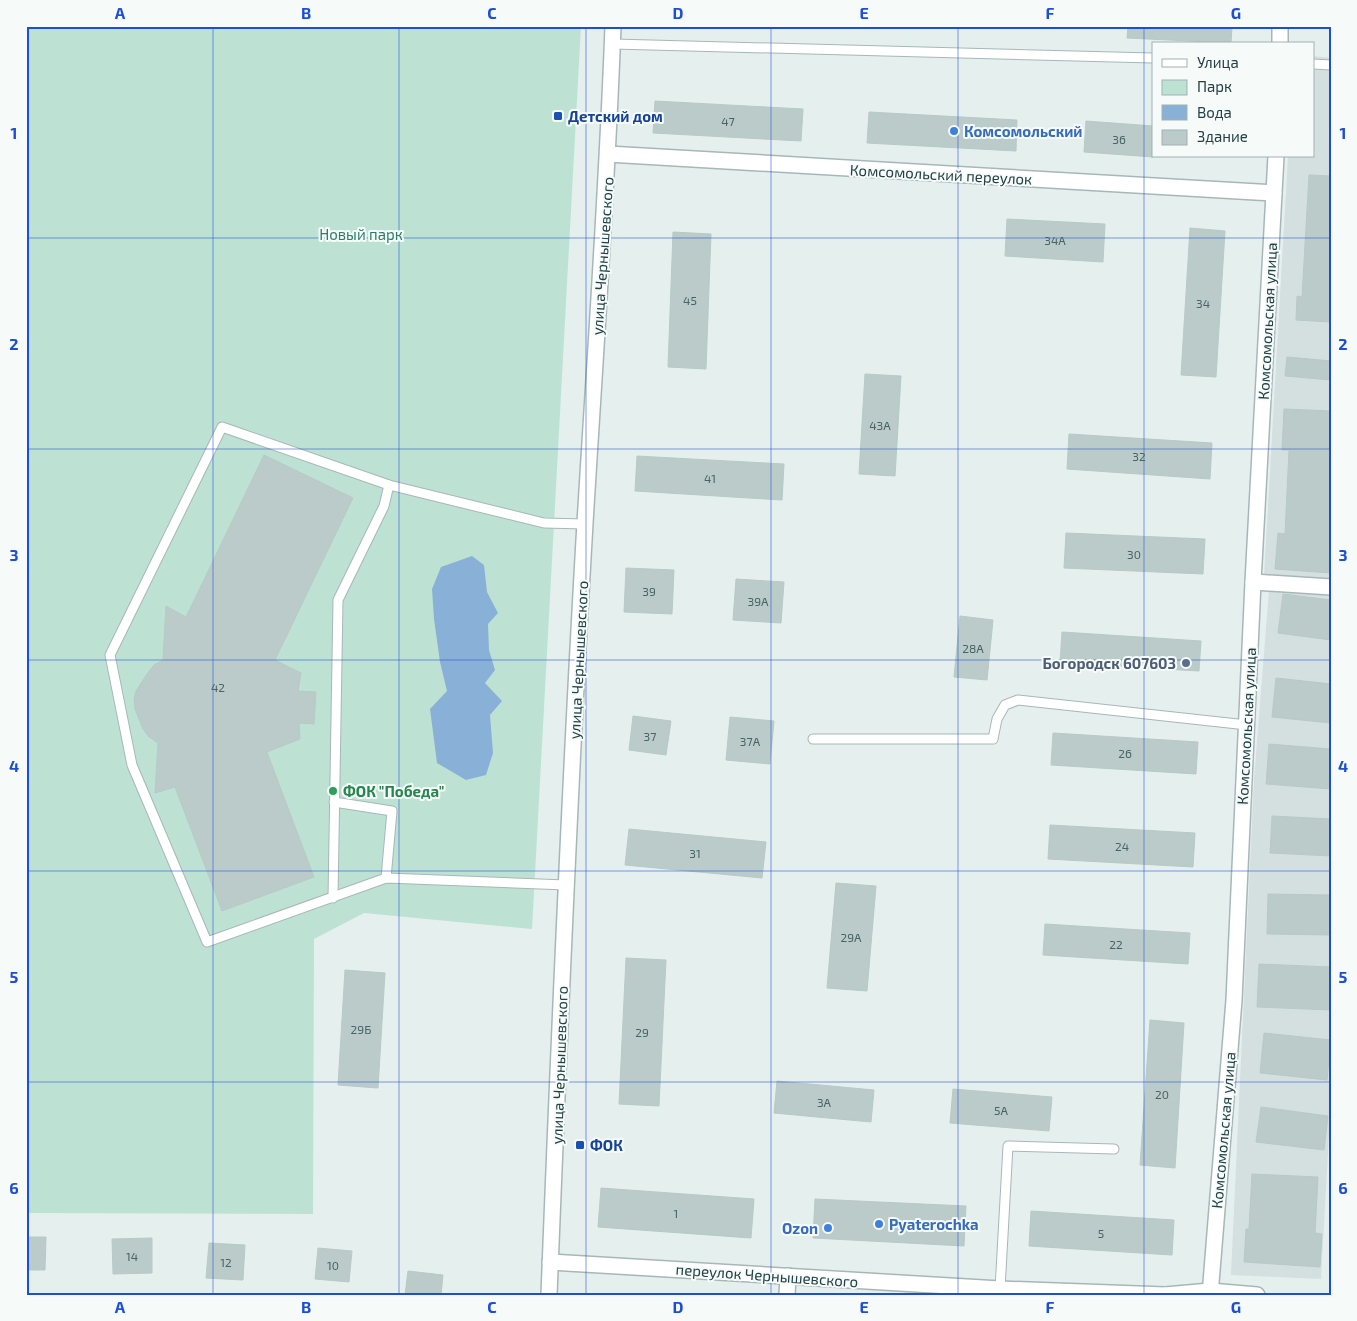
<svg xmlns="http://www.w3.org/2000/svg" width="1357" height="1321" viewBox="0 0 1357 1321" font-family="'Exo 2',sans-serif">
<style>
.built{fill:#d3e0df}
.green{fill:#bde2d3}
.water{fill:#89b1d8}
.building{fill:#bacbc9;stroke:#b7cac8}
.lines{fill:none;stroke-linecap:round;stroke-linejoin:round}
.lane-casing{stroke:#a7b7b8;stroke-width:11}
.street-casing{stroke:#a7b7b8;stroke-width:18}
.lane{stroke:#fff;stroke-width:9}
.street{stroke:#fff;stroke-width:15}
.grid{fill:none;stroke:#1d4ed8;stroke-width:1;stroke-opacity:0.55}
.transit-dot{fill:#1a4fb4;stroke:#f6fbfa;stroke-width:2}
.shop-dot{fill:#3f7fe0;stroke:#f6fbfa;stroke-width:2}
.service-dot{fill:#5c6f8a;stroke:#f6fbfa;stroke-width:2}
.leisure-dot{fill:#2e9e5b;stroke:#f6fbfa;stroke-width:2}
.labels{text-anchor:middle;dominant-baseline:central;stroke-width:4;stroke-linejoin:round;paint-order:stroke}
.number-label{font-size:12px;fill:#486465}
.transit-label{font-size:15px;font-weight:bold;fill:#164399;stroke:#f6fbfa;text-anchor:start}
.shop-label{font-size:15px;font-weight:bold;fill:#366cbe;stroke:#f6fbfa;text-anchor:start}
.street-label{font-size:15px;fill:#224144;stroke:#f6fbfa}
.park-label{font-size:15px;fill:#287e67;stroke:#f6fbfa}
.service-label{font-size:15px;font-weight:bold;fill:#4e5e75;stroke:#f6fbfa;text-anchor:end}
.leisure-label{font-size:15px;font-weight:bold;fill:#27864d;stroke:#f6fbfa;text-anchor:start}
.neatline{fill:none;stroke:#1d4ed8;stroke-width:2}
.grid-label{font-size:16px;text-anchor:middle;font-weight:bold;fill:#1d4ed8}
</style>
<rect width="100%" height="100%" fill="#e5efee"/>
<g class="built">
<path d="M 1313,56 L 1331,58 L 1331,580 L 1264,576 L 1288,156 L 1313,156 Z"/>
<path d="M 1269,590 L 1331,596 L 1331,1098 L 1321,1279 L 1231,1275 L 1254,780 Z"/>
</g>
<path class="green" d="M 26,26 L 581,26 L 532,929 L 364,913 L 314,939 L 313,1214 L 26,1213 Z"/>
<path class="water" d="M 472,556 L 484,565 L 487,592 L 498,613 L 488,624 L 489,650 L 495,670 L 485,683 L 502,701 L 490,715 L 493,753 L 486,775 L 466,780 L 437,763 L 430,709 L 447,691 L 440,662 L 434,619 L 432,589 L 441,567 Z"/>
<g class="building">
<path d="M 1128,26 L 1232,26 L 1231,43 L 1127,38 Z"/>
<path d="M 655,101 L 803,109 L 801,141 L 653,133 Z"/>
<path d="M 869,112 L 1017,120 L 1016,151 L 867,143 Z"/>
<path d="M 1086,121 L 1153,126 L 1153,157 L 1084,152 Z"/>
<path d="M 1309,175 L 1331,176 L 1331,322 L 1296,320 L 1297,296 L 1302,297 Z"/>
<path d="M 1007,219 L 1105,224 L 1103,262 L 1005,256 Z"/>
<path d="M 1190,228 L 1225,231 L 1216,377 L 1181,375 Z"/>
<path d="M 673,232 L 711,234 L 706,369 L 668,367 Z"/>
<path d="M 1287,357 L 1331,361 L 1331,380 L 1285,376 Z"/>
<path d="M 865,374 L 901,376 L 895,476 L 859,474 Z"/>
<path d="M 1284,409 L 1331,411 L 1331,573 L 1275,569 L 1278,533 L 1285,534 L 1289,450 L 1282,450 Z"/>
<path d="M 1069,434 L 1212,443 L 1210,479 L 1067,469 Z"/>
<path d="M 264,455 L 353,498 L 275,660 L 301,673 L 298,691 L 316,692 L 314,724 L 299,723 L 300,739 L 267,752 L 314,877 L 222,911 L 175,787 L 155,793 L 158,743 L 149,737 L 143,729 L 135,709 L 134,699 L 136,691 L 147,674 L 154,665 L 163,660 L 166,606 L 186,617 Z"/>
<path d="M 637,456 L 784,464 L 782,500 L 635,491 Z"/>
<path d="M 1066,533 L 1205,539 L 1203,574 L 1064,568 Z"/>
<path d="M 626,568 L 674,570 L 672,614 L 624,612 Z"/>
<path d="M 736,579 L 784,582 L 781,623 L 733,620 Z"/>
<path d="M 1283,594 L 1331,600 L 1331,640 L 1278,633 Z"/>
<path d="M 960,616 L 993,620 L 987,680 L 954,677 Z"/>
<path d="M 1062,632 L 1201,641 L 1199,671 L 1060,663 Z"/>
<path d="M 1276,678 L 1331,684 L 1331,723 L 1272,717 Z"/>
<path d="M 633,716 L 671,721 L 666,755 L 629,750 Z"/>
<path d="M 730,717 L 774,721 L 770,764 L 726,760 Z"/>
<path d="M 1053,733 L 1198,742 L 1196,774 L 1051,765 Z"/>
<path d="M 1269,744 L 1331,749 L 1331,789 L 1266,784 Z"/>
<path d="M 1272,816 L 1331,819 L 1331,856 L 1270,853 Z"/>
<path d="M 1050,825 L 1195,833 L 1193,867 L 1048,859 Z"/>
<path d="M 629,829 L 766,842 L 762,878 L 625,865 Z"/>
<path d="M 836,883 L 876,886 L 867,991 L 827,988 Z"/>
<path d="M 1268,894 L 1331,895 L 1331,935 L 1267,934 Z"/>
<path d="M 1045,924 L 1190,933 L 1188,964 L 1043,955 Z"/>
<path d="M 626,958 L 666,960 L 659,1106 L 619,1104 Z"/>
<path d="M 1259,964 L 1331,967 L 1331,1010 L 1257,1007 Z"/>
<path d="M 345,970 L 385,973 L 378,1088 L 338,1085 Z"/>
<path d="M 1150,1020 L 1184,1023 L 1175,1168 L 1140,1165 Z"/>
<path d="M 1264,1033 L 1331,1040 L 1327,1080 L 1260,1073 Z"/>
<path d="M 777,1081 L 874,1090 L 871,1122 L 774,1113 Z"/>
<path d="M 953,1089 L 1052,1097 L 1049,1131 L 950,1123 Z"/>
<path d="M 1261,1107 L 1328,1116 L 1324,1150 L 1256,1142 Z"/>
<path d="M 1252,1174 L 1318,1177 L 1315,1233 L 1322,1234 L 1320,1267 L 1244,1262 L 1246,1229 L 1249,1229 Z"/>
<path d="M 601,1188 L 754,1199 L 751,1238 L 598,1227 Z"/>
<path d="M 815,1199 L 966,1206 L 964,1246 L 813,1238 Z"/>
<path d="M 1031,1211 L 1174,1220 L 1172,1255 L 1029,1246 Z"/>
<path d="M 26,1237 L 46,1237 L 45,1270 L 26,1270 Z"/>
<path d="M 152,1238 L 152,1273 L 113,1274 L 112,1239 Z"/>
<path d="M 209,1243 L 245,1245 L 243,1280 L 206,1278 Z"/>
<path d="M 318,1248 L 352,1251 L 349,1282 L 315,1279 Z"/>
<path d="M 408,1271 L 443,1275 L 441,1295 L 405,1295 Z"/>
</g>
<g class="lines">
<defs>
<g id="lane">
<path d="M 613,44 L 1153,58"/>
<path d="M 1313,64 L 1331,65"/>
<path d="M 813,739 L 993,739 L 997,719 L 1005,705 L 1018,700 L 1247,725"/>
<path d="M 334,802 L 392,811 L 386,878"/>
<path d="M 566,885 L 386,878 L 207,942 L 132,765 L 110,655 L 222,427 L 389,485 L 544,523 L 585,524"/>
<path d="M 333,898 L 338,600 L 384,506 L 389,485"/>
<path d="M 1000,1289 L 1008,1146 L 1114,1149"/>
</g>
<g id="street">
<path d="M 1280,26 L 1280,44"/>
<path d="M 608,154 L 1274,193"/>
<path d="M 1253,582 L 1331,587"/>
<path d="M 550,1262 L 1000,1289 L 1165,1295"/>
<path d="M 549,1295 C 559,1038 570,780 585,523 C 595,358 607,192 613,26"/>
<path d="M 787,1295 L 788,1276"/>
<path d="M 1165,1295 L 1210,1291 L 1257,1295"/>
<path d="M 1210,1295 L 1234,1000 L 1253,582 L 1276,156"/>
</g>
</defs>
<use href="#lane" class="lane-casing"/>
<use href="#street" class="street-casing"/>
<use href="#lane" class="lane"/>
<use href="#street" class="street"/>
</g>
<path class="grid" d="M 213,26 L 213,1295M 399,26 L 399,1295M 586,26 L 586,1295M 771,26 L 771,1295M 958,26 L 958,1295M 1144,26 L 1144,1295M 26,238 L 1331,238M 26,449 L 1331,449M 26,660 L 1331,660M 26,871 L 1331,871M 26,1082 L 1331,1082"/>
<g class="transit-dot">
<rect x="553" y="111" width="10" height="10" rx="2.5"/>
<rect x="575" y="1140" width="10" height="10" rx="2.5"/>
</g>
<g class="shop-dot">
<circle cx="954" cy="131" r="5"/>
<circle cx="879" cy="1224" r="5"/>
<circle cx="828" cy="1228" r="5"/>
</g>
<circle class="service-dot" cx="1186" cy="663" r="5"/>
<circle class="leisure-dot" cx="333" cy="791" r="5"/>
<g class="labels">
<g class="number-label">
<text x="728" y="121">47</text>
<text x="1119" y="139">36</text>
<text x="1055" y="240">34А</text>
<text x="690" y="300">45</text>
<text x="1203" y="303">34</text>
<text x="880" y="425">43А</text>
<text x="1139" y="456">32</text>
<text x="710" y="478">41</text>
<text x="1134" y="554">30</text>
<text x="649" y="591">39</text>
<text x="758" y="601">39А</text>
<text x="973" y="648">28А</text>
<text x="218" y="687">42</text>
<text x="650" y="736">37</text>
<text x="750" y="741">37А</text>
<text x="1125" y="753">26</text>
<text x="1122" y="846">24</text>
<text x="695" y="853">31</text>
<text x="851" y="937">29А</text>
<text x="1116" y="944">22</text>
<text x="361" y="1029">29Б</text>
<text x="642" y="1032">29</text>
<text x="1162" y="1094">20</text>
<text x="824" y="1102">3А</text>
<text x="1001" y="1110">5А</text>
<text x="676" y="1213">1</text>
<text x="1101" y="1233">5</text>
<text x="132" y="1256">14</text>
<text x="226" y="1262">12</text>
<text x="333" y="1265">10</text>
</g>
<g class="transit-label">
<text x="568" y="116">Детский дом</text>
<text x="590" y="1145">ФОК</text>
</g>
<g class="shop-label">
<text x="964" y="131">Комсомольский</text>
<text x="889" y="1224">Pyaterochka</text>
<text x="818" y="1228" text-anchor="end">Ozon</text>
</g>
<g class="street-label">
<text transform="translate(941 174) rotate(3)">Комсомольский переулок</text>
<text transform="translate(602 256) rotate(-86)">улица Чернышевского</text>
<text transform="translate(1267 321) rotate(-87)">Комсомольская улица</text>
<text transform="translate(578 660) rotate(-87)">улица Чернышевского</text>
<text transform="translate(1246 726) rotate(-87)">Комсомольская улица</text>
<text transform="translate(559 1065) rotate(-88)">улица Чернышевского</text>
<text transform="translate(1223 1130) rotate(-85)">Комсомольская улица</text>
<text transform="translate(767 1275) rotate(4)">переулок Чернышевского</text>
</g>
<g class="park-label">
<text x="361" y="234">Новый парк</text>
</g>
<g class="service-label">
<text x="1176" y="663">Богородск 607603</text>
</g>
<g class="leisure-label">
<text x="343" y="791">ФОК "Победа"</text>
</g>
</g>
<rect width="1357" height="1321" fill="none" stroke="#f6fbfa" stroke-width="55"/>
<rect x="1152" y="42" width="162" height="115" fill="#f6fbfa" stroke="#a1b1b1"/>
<rect x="1162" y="59" width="25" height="8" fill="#ffffff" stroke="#a1b1b1"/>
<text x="1197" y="68" font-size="15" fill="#224144">Улица</text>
<rect x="1162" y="80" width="25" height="15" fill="#bde2d3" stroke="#a1b1b1"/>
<text x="1197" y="92" font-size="15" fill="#224144">Парк</text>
<rect x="1162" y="105" width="25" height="15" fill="#89b1d8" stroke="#a1b1b1"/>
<text x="1197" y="118" font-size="15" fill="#224144">Вода</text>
<rect x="1162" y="130" width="25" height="15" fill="#bacbc9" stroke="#a1b1b1"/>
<text x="1197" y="142" font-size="15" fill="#224144">Здание</text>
<rect x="28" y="28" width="1302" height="1266" class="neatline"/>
<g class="grid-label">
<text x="120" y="19">A</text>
<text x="306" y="19">B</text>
<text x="492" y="19">C</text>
<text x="678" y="19">D</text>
<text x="864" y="19">E</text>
<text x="1050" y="19">F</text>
<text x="1236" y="19">G</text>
<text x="14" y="139">1</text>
<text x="1343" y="139">1</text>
<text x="14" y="350">2</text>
<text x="1343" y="350">2</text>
<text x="14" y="561">3</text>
<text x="1343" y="561">3</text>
<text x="14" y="772">4</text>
<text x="1343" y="772">4</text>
<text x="14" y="983">5</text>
<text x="1343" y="983">5</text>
<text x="14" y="1194">6</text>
<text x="1343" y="1194">6</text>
<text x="120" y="1313">A</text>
<text x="306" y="1313">B</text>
<text x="492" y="1313">C</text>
<text x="678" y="1313">D</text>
<text x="864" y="1313">E</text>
<text x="1050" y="1313">F</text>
<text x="1236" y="1313">G</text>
</g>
</svg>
